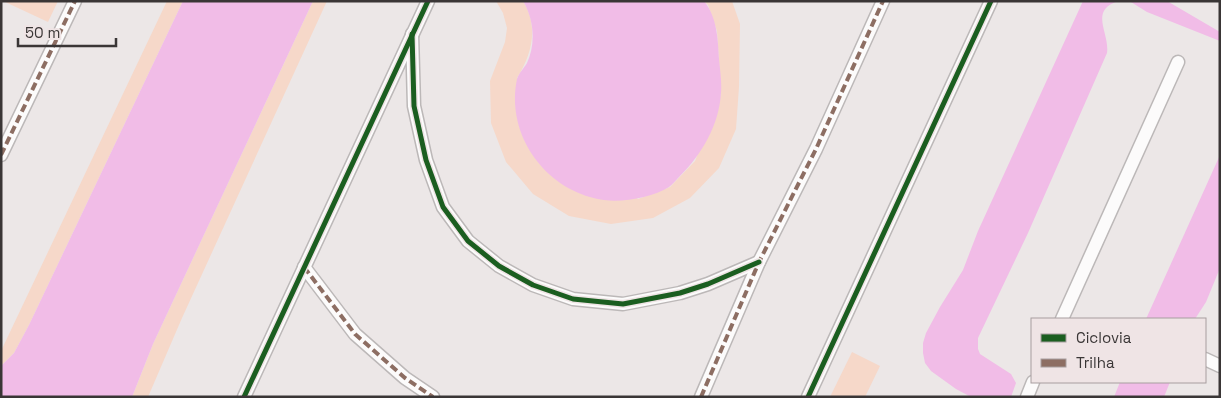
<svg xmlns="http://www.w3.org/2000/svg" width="1221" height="398" viewBox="0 0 1221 398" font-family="'Space Grotesk',sans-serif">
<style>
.green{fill:#f6d8c9}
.water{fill:#f1bce7}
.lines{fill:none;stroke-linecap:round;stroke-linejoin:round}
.minor-casing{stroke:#bcb8b8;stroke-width:15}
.minor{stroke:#fcfbfb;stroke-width:12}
.quiet{stroke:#8d6e63;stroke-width:4;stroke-dasharray:8 4;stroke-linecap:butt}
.cycleway-casing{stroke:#efe4e5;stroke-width:8}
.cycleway{stroke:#1b5e20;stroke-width:5}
</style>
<rect width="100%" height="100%" fill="#ece7e7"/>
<g class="green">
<path d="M 3,1 L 58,1 L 48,22 Z"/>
<path d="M 167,1 L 183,1 L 29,325 L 14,353 L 1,366 L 1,351 Z"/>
<path d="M 313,1 L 327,1 L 182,318 L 148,397 L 132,397 L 153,344 Z"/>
<path d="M 496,1 L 523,1 C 539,27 532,54 517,78 L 638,199 L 670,187 L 695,161 L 721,94 L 717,31 L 708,5 L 704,1 L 732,1 L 740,24 L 739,87 L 736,129 L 719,168 L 690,198 L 653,218 L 611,224 L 569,216 L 533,194 L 506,162 L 491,123 L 490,81 L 505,42 L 507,28 L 503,13 Z"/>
<path d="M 852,352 L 880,366 L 865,397 L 830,397 Z"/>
</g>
<g class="water">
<path d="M 183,1 L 313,1 L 153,344 L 132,397 L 1,397 L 1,366 L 14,353 L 29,325 Z"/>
<path d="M 523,1 L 704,1 C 717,17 718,39 719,59 C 720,70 722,82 721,93 C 719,125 702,154 680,176 C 677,179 673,184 669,187 C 653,197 623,203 604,200 C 547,192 505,136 517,79 C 519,73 524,68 527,63 C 536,44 534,19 523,1 Z"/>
<path d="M 1083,1 L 1119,1 C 1088,10 1110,33 1107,53 L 1028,233 L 978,338 L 978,349 L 980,354 L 1011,374 L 1016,383 L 1011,397 L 971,397 L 956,389 L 931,371 L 925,363 L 923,353 L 923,343 L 926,333 L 940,307 L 963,270 L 978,231 Z"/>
<path d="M 1125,1 L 1167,1 L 1220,32 L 1220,41 L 1147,12 L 1131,2 Z"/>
<path d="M 1220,155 L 1220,268 L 1206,302 L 1195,319 L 1146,319 Z"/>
<path d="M 1120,382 L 1170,382 L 1164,397 L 1114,397 Z"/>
</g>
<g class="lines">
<defs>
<g id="minor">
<path d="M 412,34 L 414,106 L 426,160 L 443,207 L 468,241 L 499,266 L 533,285 L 573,299 L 623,304 L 680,293 L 708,284 L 759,262"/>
<path d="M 1,155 L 75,1"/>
<path d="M 304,267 L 355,334 L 405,378 L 433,397"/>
<path d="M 1062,319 L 1178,62"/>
<path d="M 1205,359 L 1220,366"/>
<path d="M 244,397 L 428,1"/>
<path d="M 701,397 L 759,262 L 816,149 L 883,1"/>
<path d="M 808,397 L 991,1"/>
<path d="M 1027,397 L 1033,382"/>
</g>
</defs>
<use href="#minor" class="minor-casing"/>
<use href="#minor" class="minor"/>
<g class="quiet">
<path d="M 1,155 L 75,1"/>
<path d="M 304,267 L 355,334 L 405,378 L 433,397"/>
<path d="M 701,397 L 759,262 L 816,149 L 883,1"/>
</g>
<defs>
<g id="cycleway">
<path d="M 412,34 L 414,106 L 426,160 L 443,207 L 468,241 L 499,266 L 533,285 L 573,299 L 623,304 L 680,293 L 708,284 L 759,262"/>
<path d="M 244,397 L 428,1"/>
<path d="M 808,397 L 991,1"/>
</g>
</defs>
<use href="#cycleway" class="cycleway-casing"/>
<use href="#cycleway" class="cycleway"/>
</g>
<rect width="1221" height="398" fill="none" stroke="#3a3636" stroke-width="5"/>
<rect x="1031" y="318" width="175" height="65" fill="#efe4e5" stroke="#a79e9f"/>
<rect x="1041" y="334" width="25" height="8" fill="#1b5e20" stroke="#a79e9f"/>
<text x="1076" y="343" font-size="15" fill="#3a3636">Ciclovia</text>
<rect x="1041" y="359" width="25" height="8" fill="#8d6e63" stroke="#a79e9f"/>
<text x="1076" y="368" font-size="15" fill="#3a3636">Trilha</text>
<path d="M18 38v8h98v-8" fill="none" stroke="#3a3636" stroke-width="2.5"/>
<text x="25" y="38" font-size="15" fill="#3a3636" stroke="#efe4e5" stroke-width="4" paint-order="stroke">50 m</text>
</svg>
